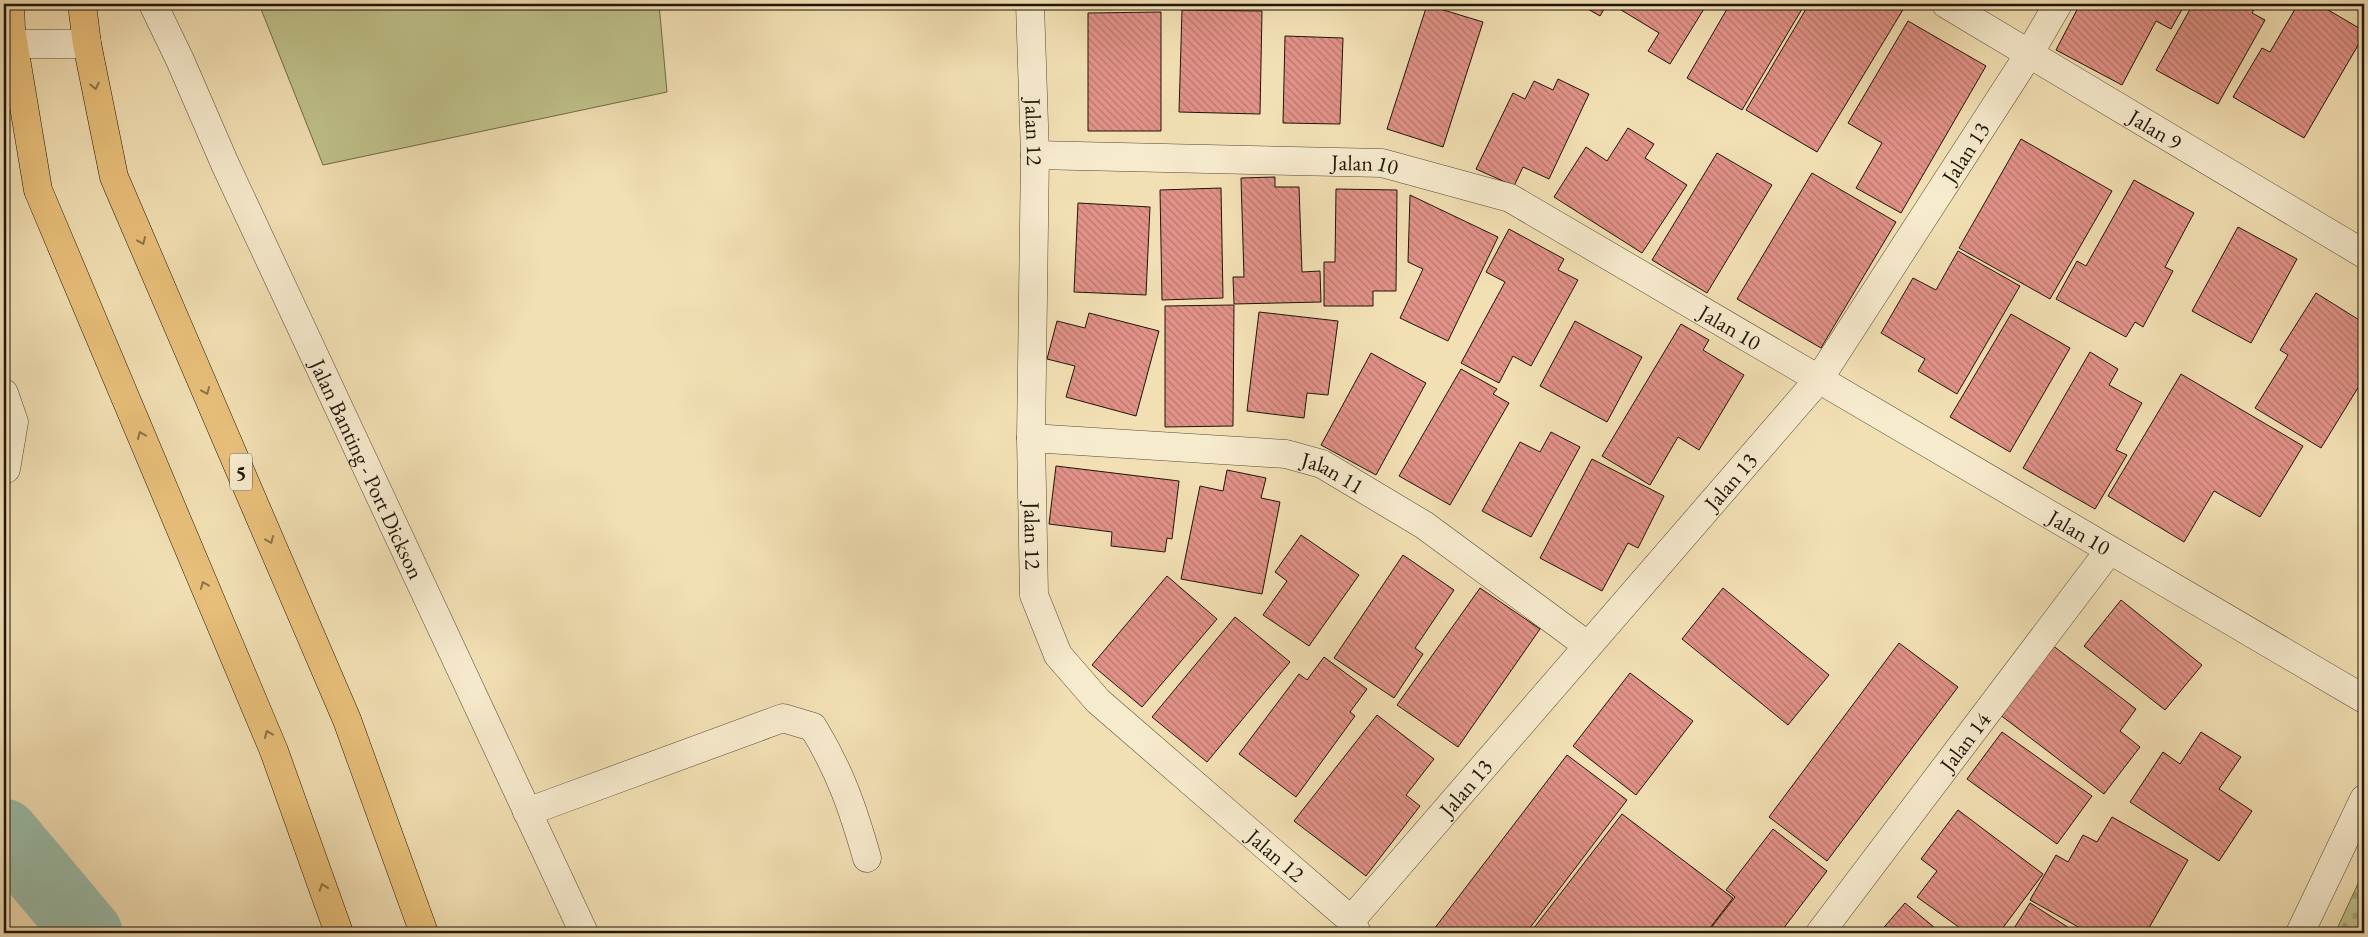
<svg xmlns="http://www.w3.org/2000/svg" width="2368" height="937" viewBox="0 0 2368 937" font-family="'EB Garamond',serif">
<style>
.green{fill:#bfc18a;stroke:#6f6b48}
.cemetery{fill:url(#cemetery-stones);stroke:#6f6b48}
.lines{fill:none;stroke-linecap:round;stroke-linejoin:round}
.river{stroke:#9bbdaa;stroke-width:69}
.building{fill:url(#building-back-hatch);stroke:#1f1507}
.minor-casing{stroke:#544832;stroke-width:29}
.major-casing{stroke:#1f1507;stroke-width:29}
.minor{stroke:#f7ebce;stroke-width:28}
.major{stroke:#e9c07a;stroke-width:28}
.oneway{stroke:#8e7346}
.labels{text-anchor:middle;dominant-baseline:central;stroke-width:4.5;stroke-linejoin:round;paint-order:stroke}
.shield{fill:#f7ebce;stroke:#605543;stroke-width:1}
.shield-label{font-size:21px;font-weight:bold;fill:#1f1507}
.street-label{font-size:22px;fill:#1f1507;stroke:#f7ebce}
</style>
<defs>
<pattern id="cemetery-stones" width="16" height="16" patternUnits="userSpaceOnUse" patternTransform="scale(1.25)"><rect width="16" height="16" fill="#bfc18a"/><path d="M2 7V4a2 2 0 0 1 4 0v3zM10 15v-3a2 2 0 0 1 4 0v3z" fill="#a4a576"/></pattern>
<pattern id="building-back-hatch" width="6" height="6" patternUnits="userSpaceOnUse" patternTransform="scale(1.25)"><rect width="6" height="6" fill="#e29288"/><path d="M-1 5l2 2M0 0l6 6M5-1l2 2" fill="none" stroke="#b7766d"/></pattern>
</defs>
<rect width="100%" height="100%" fill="#f2e0b4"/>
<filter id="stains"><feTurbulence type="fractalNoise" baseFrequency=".004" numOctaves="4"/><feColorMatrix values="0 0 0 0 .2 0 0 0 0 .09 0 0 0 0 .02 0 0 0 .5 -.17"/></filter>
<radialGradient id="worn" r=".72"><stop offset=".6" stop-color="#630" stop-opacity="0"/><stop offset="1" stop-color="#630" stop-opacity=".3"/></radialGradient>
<path class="green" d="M 259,4 L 659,4 L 667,92 L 323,165 Z"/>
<path class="cemetery" d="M 2364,871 L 2364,933 L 2335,933 Z"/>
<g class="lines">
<path class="river" d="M 4,833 L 88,933"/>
</g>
<g class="building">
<path d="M 1579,4 L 1607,4 L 1600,16 Z"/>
<path d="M 1614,4 L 1707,4 L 1670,64 L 1648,51 L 1659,33 L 1613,5 Z"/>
<path d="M 1719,4 L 1805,4 L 1742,110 L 1687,78 L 1727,9 Z"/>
<path d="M 1809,4 L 1897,4 L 1904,8 L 1817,152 L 1746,110 Z"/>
<path d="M 2080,4 L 2185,4 L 2171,29 L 2156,21 L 2122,85 L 2056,50 Z"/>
<path d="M 2193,4 L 2257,4 L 2252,13 L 2265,20 L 2218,104 L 2156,70 Z"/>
<path d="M 2298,4 L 2318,4 L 2364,31 L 2364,35 L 2304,138 L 2233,97 L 2262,48 L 2270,52 Z"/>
<path d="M 1427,5 L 1483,22 L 1443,147 L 1387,129 Z"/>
<path d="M 1182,10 L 1262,11 L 1260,114 L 1179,112 Z"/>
<path d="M 1161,12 L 1161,131 L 1088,131 L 1088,13 Z"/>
<path d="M 1908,21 L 1986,66 L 1901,213 L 1856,188 L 1882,143 L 1848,123 Z"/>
<path d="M 1285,36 L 1343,38 L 1340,124 L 1283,123 Z"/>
<path d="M 1558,79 L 1589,94 L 1549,179 L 1523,167 L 1514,186 L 1476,169 L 1513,93 L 1525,99 L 1534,81 L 1553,90 Z"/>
<path d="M 1628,128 L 1654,144 L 1645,158 L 1687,185 L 1642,253 L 1554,197 L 1586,147 L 1607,161 Z"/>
<path d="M 2021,139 L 2112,191 L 2050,299 L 1959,248 Z"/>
<path d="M 1717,153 L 1772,185 L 1707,293 L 1652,260 Z"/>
<path d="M 1812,173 L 1896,222 L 1821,348 L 1737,299 Z"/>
<path d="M 1275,177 L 1275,187 L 1299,187 L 1302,272 L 1320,271 L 1321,302 L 1234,304 L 1233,277 L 1244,277 L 1241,178 Z"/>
<path d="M 2134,180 L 2194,213 L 2165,267 L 2173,271 L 2143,327 L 2135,322 L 2126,337 L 2056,299 L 2077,261 L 2086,266 Z"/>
<path d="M 1221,188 L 1223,298 L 1162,300 L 1160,190 Z"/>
<path d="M 1336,189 L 1397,190 L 1396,291 L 1373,291 L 1373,306 L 1324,306 L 1324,262 L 1335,262 Z"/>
<path d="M 1410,195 L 1498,237 L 1448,341 L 1400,318 L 1423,269 L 1408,262 Z"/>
<path d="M 1078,203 L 1150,207 L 1146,295 L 1074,292 Z"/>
<path d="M 2238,227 L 2297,259 L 2251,343 L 2192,311 Z"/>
<path d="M 1509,229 L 1564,259 L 1558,270 L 1578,280 L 1531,366 L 1513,356 L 1499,383 L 1461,363 L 1505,282 L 1486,272 Z"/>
<path d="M 1958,251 L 2020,286 L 1957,394 L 1918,371 L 1925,359 L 1881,333 L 1913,278 L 1936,290 Z"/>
<path d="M 2316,293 L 2364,323 L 2364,378 L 2321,448 L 2255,408 L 2288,355 L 2280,350 Z"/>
<path d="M 1234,305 L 1233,426 L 1165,427 L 1165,306 Z"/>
<path d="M 1259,312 L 1338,321 L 1328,395 L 1307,393 L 1304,418 L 1247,411 Z"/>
<path d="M 1089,313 L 1159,331 L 1136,416 L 1066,397 L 1075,366 L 1047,359 L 1057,321 L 1085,328 Z"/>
<path d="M 2011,314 L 2070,348 L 2010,452 L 1950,417 Z"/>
<path d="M 1575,321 L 1642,357 L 1607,422 L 1540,386 Z"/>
<path d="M 1681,324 L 1709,340 L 1703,350 L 1744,375 L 1699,450 L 1678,437 L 1650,485 L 1602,456 Z"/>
<path d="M 2090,352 L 2118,369 L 2109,385 L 2142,403 L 2116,450 L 2127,455 L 2095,509 L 2023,468 Z"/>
<path d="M 1371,353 L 1426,383 L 1376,475 L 1321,445 Z"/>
<path d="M 1461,369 L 1497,389 L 1493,394 L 1509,403 L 1450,505 L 1399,476 Z"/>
<path d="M 2181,374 L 2303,446 L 2260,517 L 2214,491 L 2184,542 L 2108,496 Z"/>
<path d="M 1551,432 L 1580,447 L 1531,537 L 1482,511 L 1520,442 L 1540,452 Z"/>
<path d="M 1592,459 L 1664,496 L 1638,548 L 1628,543 L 1602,591 L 1540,558 Z"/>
<path d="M 1056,466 L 1179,481 L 1172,539 L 1167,538 L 1165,552 L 1111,546 L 1112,532 L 1049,524 Z"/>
<path d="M 1227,470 L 1266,478 L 1261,498 L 1280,502 L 1262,594 L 1181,579 L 1200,486 L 1223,491 Z"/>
<path d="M 1301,535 L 1359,575 L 1309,646 L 1263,615 L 1287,581 L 1275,572 Z"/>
<path d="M 1403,555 L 1454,590 L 1415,648 L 1423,654 L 1394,698 L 1334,658 Z"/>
<path d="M 1167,576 L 1217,619 L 1142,707 L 1092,665 Z"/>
<path d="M 1480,588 L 1540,629 L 1458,747 L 1397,705 Z"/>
<path d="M 1723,588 L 1829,675 L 1788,725 L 1682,639 Z"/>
<path d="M 2121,600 L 2202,665 L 2165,710 L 2084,646 Z"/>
<path d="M 1235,617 L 1290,662 L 1207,762 L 1152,717 Z"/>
<path d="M 1899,643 L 1958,687 L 1827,861 L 1769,817 Z"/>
<path d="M 2052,645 L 2136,709 L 2120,731 L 2140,747 L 2104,794 L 1999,714 Z"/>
<path d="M 1324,657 L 1367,689 L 1350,712 L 1355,716 L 1296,797 L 1239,754 L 1299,674 L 1307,680 Z"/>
<path d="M 1630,673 L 1693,721 L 1636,795 L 1573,746 Z"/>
<path d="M 1377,715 L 1434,759 L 1406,795 L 1420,806 L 1366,876 L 1294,821 Z"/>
<path d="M 2002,732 L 2092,796 L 2057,844 L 1967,779 Z"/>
<path d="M 2201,732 L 2241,757 L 2219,789 L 2252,811 L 2219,861 L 2130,802 L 2163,752 L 2180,764 Z"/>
<path d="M 1567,755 L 1627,800 L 1526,933 L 1431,933 Z"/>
<path d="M 1958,810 L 2043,874 L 1999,933 L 1967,933 L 1917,897 L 1937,871 L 1921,859 Z"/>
<path d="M 1622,814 L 1733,898 L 1706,933 L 1530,933 Z"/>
<path d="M 2112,817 L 2188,860 L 2146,933 L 2089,933 L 2030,900 L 2056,855 L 2068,862 L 2083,835 L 2097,842 Z"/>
<path d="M 1773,829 L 1827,871 L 1780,933 L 1707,933 L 1735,897 L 1726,890 Z"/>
<path d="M 1905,903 L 1941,933 L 1879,933 Z"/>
<path d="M 2030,903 L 2077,933 L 2011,933 Z"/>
</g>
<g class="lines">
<defs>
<g id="minor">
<path id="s1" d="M 153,4 L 180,60 L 225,164 L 584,933"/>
<path id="s2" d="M 1030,4 L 1035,155 L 1031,438 L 1034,595 L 1058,655 L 1098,701 L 1351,920 L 1357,933"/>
<path id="s3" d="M 1946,4 L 2364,254"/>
<path d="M 4,44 L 87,44"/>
<path id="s4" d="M 1035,155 L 1382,163 L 1510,198 L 2364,699"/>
<path d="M 4,393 L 14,422 L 6,469 L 4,469"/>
<path id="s5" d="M 1031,438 L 1286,454 L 1322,464 L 1424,525 L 1587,645"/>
<path d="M 527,812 L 783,718 L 813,727 C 840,771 853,809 867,858"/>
<path id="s6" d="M 1351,920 L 1819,379 L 2029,54 L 2058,4"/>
<path id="s7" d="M 1820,933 L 2109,551"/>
<path d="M 2300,933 L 2364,799"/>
</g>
<g id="major">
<path d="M 10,4 L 11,29 L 38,190 L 274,751 L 339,933"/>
<path d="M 82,4 L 87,44 L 114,177 L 347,720 L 424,933"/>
</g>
</defs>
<use href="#minor" class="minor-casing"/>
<use href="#major" class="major-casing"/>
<use href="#minor" class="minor"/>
<use href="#major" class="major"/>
</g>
<defs><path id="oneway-chevron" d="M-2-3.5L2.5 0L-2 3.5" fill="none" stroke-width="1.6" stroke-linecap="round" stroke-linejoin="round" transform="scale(1.25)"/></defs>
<g class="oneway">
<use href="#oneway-chevron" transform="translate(95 86) rotate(78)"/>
<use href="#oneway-chevron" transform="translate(142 241) rotate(67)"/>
<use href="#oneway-chevron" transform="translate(206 391) rotate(67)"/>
<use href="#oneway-chevron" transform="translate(141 435) rotate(-113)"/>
<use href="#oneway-chevron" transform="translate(270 540) rotate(67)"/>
<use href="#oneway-chevron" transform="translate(204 585) rotate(-113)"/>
<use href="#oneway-chevron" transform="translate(268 734) rotate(-113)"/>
<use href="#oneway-chevron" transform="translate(323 887) rotate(-109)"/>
</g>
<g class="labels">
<rect class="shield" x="230" y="453.5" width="22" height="37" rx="4"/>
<g class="shield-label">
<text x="241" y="472">5</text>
</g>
<g class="street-label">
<text stroke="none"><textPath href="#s3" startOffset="244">Jalan 9</textPath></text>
<text stroke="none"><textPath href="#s2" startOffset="128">Jalan 12</textPath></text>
<text stroke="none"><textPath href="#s6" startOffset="985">Jalan 13</textPath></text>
<text stroke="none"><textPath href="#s4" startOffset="330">Jalan 10</textPath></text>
<text stroke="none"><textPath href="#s4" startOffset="735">Jalan 10</textPath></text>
<text stroke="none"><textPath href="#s1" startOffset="512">Jalan Banting - Port Dickson</textPath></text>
<text stroke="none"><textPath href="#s5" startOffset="306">Jalan 11</textPath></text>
<text stroke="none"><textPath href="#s6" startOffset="580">Jalan 13</textPath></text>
<text stroke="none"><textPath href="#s4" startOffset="1140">Jalan 10</textPath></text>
<text stroke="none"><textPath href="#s2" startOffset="532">Jalan 12</textPath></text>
<text stroke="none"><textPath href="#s7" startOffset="240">Jalan 14</textPath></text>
<text stroke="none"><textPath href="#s6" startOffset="175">Jalan 13</textPath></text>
<text stroke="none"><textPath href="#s2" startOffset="952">Jalan 12</textPath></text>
</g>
</g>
<rect width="2368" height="937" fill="none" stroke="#f2e0b4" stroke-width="20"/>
<rect x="5" y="5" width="2358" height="927" fill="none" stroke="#1f1507" stroke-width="2.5"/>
<rect x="10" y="10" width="2348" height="917" fill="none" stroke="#1f1507"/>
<rect width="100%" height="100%" filter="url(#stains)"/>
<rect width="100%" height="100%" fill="url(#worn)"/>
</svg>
